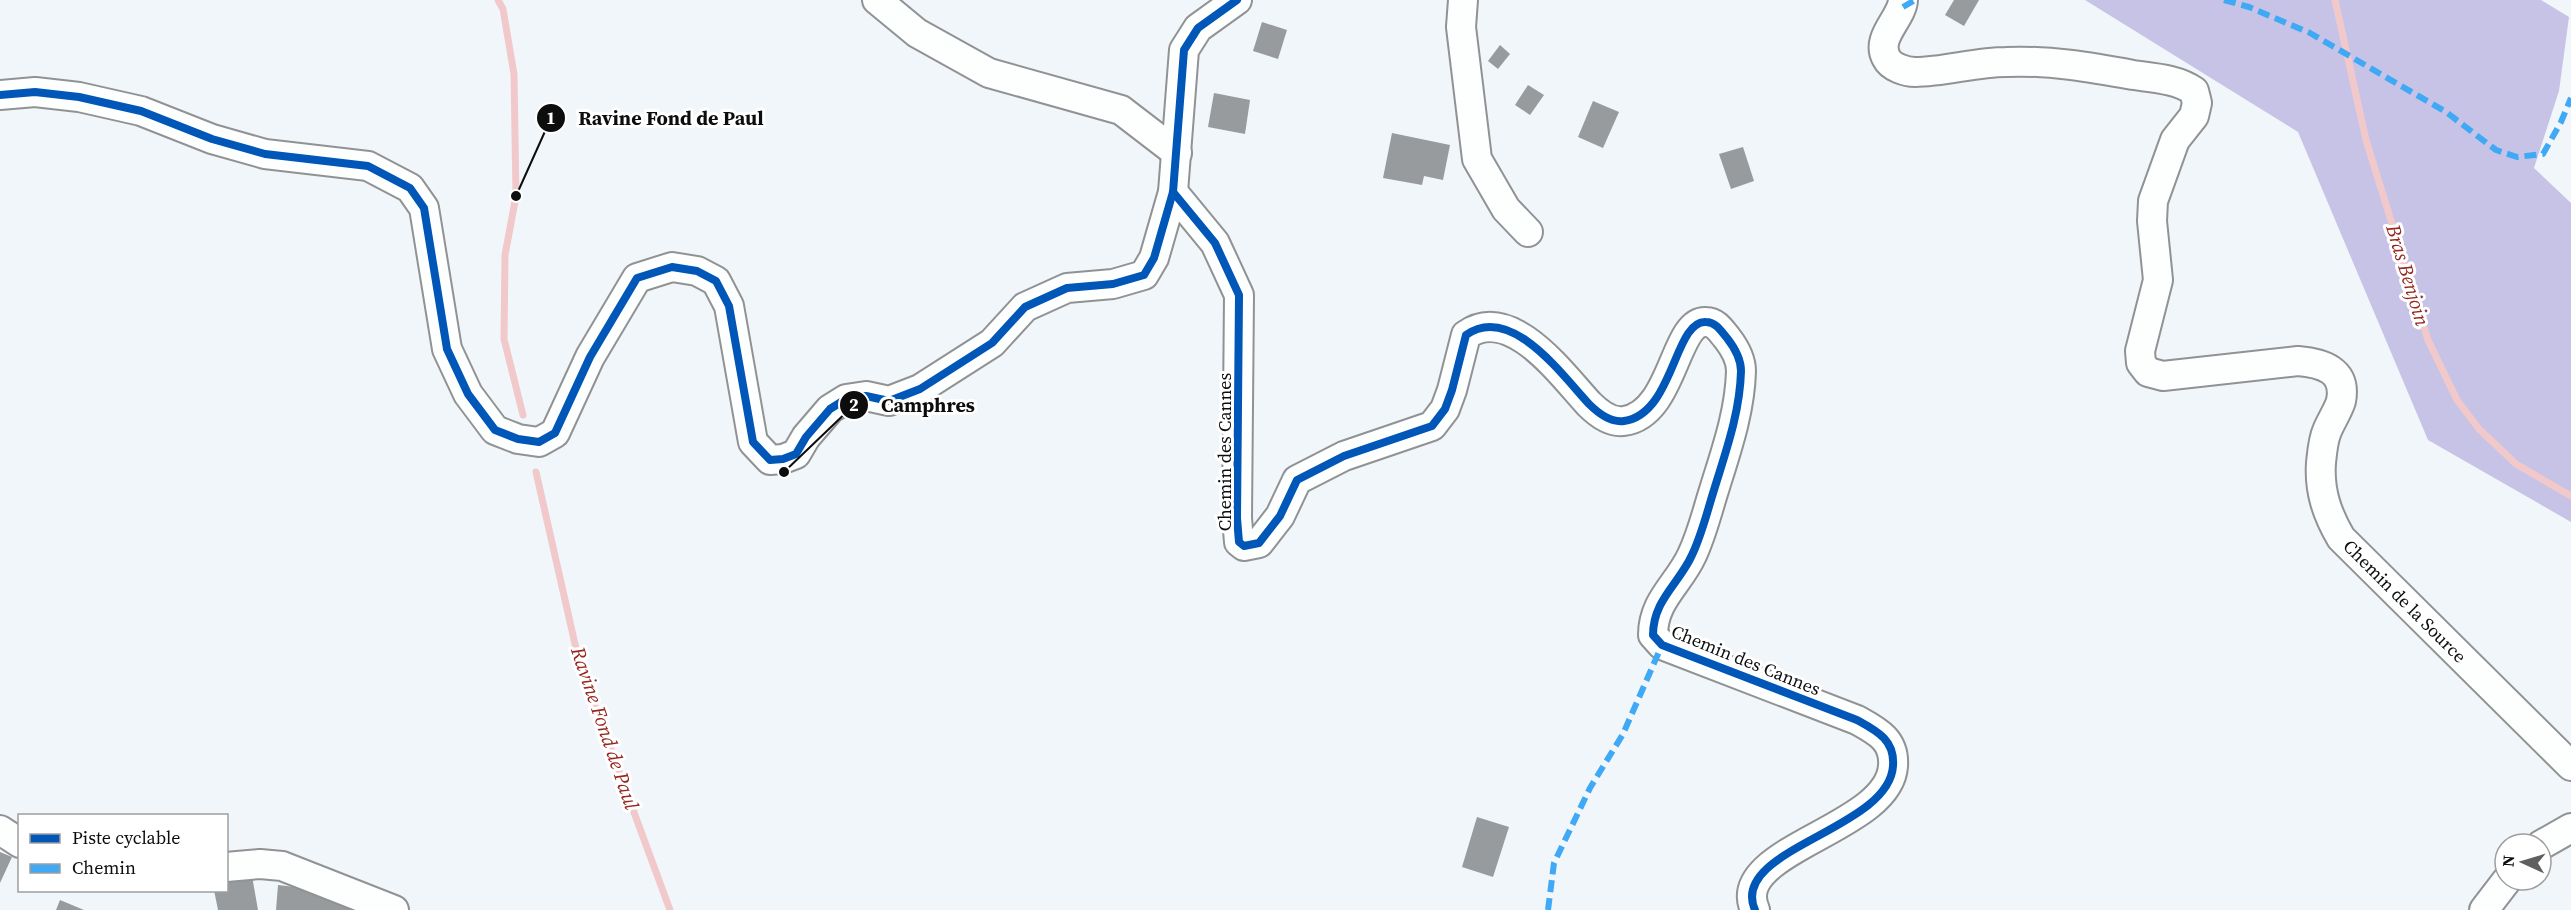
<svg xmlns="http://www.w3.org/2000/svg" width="2571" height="910" viewBox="0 0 2571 910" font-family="'Source Serif 4',serif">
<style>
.forest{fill:#c7c3e6}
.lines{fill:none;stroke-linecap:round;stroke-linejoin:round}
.stream{stroke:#f2c9ca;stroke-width:7}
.building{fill:#979b9d}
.minor-casing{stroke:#909294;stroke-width:32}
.minor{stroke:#fdfefe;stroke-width:28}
.quiet{stroke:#3fa9f5;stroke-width:6;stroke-dasharray:12 6;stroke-linecap:butt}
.cycleway-casing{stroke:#fff;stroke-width:11}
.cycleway{stroke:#0057b8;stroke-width:8}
.labels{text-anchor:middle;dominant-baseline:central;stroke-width:6;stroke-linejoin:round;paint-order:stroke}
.street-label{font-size:18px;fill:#0d0d0d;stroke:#fff}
.water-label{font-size:20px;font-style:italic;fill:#96271e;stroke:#fff}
.leader{fill:none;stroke:#0d0d0d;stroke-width:2}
.callout-dot{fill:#0d0d0d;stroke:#fff;stroke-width:2}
.mark-label{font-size:18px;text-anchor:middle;font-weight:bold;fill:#fff}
.callout-label{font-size:20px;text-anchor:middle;font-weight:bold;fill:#0d0d0d;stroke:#fff;stroke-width:6;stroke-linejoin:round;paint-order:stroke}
</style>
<rect width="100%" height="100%" fill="#f1f6fa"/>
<path class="forest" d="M 2085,0 L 2541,0 L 2569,17 L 2559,91 L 2534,168 L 2571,203 L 2571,522 L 2428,440 L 2298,132 Z"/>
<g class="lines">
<g class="stream">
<path d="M 498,0 L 503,9 L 514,74 L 516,196 L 505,255 L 504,339 L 523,415"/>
<path d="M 2335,0 L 2366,140 L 2428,340 L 2457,400 L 2479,429 L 2516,464 L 2571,496"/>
<path d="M 536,472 L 580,666 L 670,910"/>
</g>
</g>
<g class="building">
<path d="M 1954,0 L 1979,0 L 1964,26 L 1945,15 Z"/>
<path d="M 1262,22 L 1287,30 L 1278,59 L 1253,51 Z"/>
<path d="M 1500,45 L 1510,54 L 1498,69 L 1488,61 Z"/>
<path d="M 1528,85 L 1544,95 L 1530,115 L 1515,105 Z"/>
<path d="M 1214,93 L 1250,100 L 1245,134 L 1208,127 Z"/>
<path d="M 1593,101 L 1619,112 L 1603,148 L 1578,137 Z"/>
<path d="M 1392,133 L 1450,145 L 1443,180 L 1424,176 L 1422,185 L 1383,178 Z"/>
<path d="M 1743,147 L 1754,181 L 1731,189 L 1719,154 Z"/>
<path d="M 1477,817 L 1509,827 L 1493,877 L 1462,867 Z"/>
<path d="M 0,852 L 12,857 L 0,883 Z"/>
<path d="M 252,876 L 258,910 L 218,910 L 214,890 L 226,890 L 226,878 Z"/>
<path d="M 278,885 L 295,887 L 321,897 L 323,894 L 363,910 L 276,910 Z"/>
<path d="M 60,900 L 84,910 L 56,910 Z"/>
</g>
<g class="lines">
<defs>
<g id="minor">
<path d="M 877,0 L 917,33 L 989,73 L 1121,110 L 1177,153"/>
<path d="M 1463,0 L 1461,27 L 1477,159 L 1506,209 L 1528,232"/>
<path d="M 1903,0 C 1902,19 1874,38 1887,59 C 1891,67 1906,72 1915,72 C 1945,72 1975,62 2006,62 C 2049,60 2090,67 2133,75 C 2154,78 2177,79 2194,91 L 2197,103 L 2194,116 L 2175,140 L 2153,201 L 2152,221 L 2158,280 L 2140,351 L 2141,363 L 2148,372 L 2163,376 L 2298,361 C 2322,363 2347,370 2341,401 C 2338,411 2331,421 2327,431 C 2323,440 2322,453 2321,463 C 2319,491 2327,514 2341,538 L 2571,766"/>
<path d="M 0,95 L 35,92 L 79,97 L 141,111 L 212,139 L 265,154 L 368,166 L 410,188 L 424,208 L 447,349 L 468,394 L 495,430 L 518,439 L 539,442 L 555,433 L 590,357 L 637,278 L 672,267 L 697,271 L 716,281 L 729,306 L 753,442 L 770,460 L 783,459 L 796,454 L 806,437 L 830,409 L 846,399 L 866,396 L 889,401 L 920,389 L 992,343 L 1025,307 L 1067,288 L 1113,284 L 1144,275 L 1154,258 L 1173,192 L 1184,50 L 1198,28 L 1237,0"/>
<path d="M 1173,192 L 1215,243 L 1239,295 L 1237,518 L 1239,542 L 1244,546 L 1259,543 L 1280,516 L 1297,480 L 1344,456 L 1432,426 L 1445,409 L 1452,390 L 1466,335 C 1511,303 1562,375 1589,404 C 1598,413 1610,423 1624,421 C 1674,414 1674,320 1706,322 C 1716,322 1721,331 1727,338 C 1734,347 1741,358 1741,371 C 1740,412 1726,451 1714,490 C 1707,512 1702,534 1692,555 C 1679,584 1653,600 1653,635 L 1662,645 L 1857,720 C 1877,731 1895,740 1893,766 C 1889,830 1728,849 1755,910"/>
<path d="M 0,830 L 20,843"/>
<path d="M 2541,845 L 2571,828"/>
<path d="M 226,867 L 260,864 L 282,866 L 394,910"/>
<path d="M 2484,910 L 2507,880"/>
</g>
</defs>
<use href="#minor" class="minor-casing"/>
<use href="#minor" class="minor"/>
<g class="quiet">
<path d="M 2224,0 L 2249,7 L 2310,33 L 2446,112 L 2496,150 L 2517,157 L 2543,154 L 2561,122 L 2571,98"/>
<path d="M 1903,7 L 1915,0"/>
<path d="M 1548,910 L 1554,863 L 1590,788 L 1623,734 L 1662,645"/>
</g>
<defs>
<g id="cycleway">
<path d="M 0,95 L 35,92 L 79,97 L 141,111 L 212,139 L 265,154 L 368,166 L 410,188 L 424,208 L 447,349 L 468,394 L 495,430 L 518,439 L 539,442 L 555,433 L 590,357 L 637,278 L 672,267 L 697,271 L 716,281 L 729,306 L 753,442 L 770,460 L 783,459 L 796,454 L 806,437 L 830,409 L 846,399 L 866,396 L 889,401 L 920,389 L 992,343 L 1025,307 L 1067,288 L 1113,284 L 1144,275 L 1154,258 L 1173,192 L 1184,50 L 1198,28 L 1237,0"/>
<path d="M 1173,192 L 1215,243 L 1239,295 L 1237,518 L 1239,542 L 1244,546 L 1259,543 L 1280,516 L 1297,480 L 1344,456 L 1432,426 L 1445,409 L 1452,390 L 1466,335 C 1511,303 1562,375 1589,404 C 1598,413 1610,423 1624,421 C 1674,414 1674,320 1706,322 C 1716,322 1721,331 1727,338 C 1734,347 1741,358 1741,371 C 1740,412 1726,451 1714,490 C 1707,512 1702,534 1692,555 C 1679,584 1653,600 1653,635 L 1662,645 L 1857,720 C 1877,731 1895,740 1893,766 C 1889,830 1728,849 1755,910"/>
</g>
</defs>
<use href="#cycleway" class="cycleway-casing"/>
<use href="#cycleway" class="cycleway"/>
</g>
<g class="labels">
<g class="street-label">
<text transform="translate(1224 452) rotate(-90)">Chemin des Cannes</text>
<text transform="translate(2405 601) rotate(45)">Chemin de la Source</text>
<text transform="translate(1746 660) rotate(22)">Chemin des Cannes</text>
</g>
<g class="water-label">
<text transform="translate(2408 275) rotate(73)">Bras Benjoin</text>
<text transform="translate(605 728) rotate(71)">Ravine Fond de Paul</text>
</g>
</g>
<path class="leader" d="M516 196L551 118M784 472L854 405"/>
<g class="callout-dot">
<circle cx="516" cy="196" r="6"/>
<circle cx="784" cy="472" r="6"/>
<circle cx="551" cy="118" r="15"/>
<circle cx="854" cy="405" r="15"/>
</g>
<g class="mark-label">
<text x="551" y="124">1</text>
<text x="854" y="411">2</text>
</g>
<g class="callout-label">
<text x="671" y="125">Ravine Fond de Paul</text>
<text x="928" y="412">Camphres</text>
</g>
<rect x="18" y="814" width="210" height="78" fill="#ffffff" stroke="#9e9e9e" stroke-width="1.5"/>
<rect x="30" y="834" width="30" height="9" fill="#0057b8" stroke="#9e9e9e" stroke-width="1.5"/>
<text x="72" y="844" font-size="18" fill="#0d0d0d">Piste cyclable</text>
<rect x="30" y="864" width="30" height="9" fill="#3fa9f5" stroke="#9e9e9e" stroke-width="1.5"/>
<text x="72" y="874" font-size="18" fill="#0d0d0d">Chemin</text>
<g transform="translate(2523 862) rotate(274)"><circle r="28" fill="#ffffff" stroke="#9e9e9e" stroke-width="1.5"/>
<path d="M0-4.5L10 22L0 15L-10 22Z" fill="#5d5f60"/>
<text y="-9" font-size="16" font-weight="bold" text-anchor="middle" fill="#0d0d0d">N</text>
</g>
</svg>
